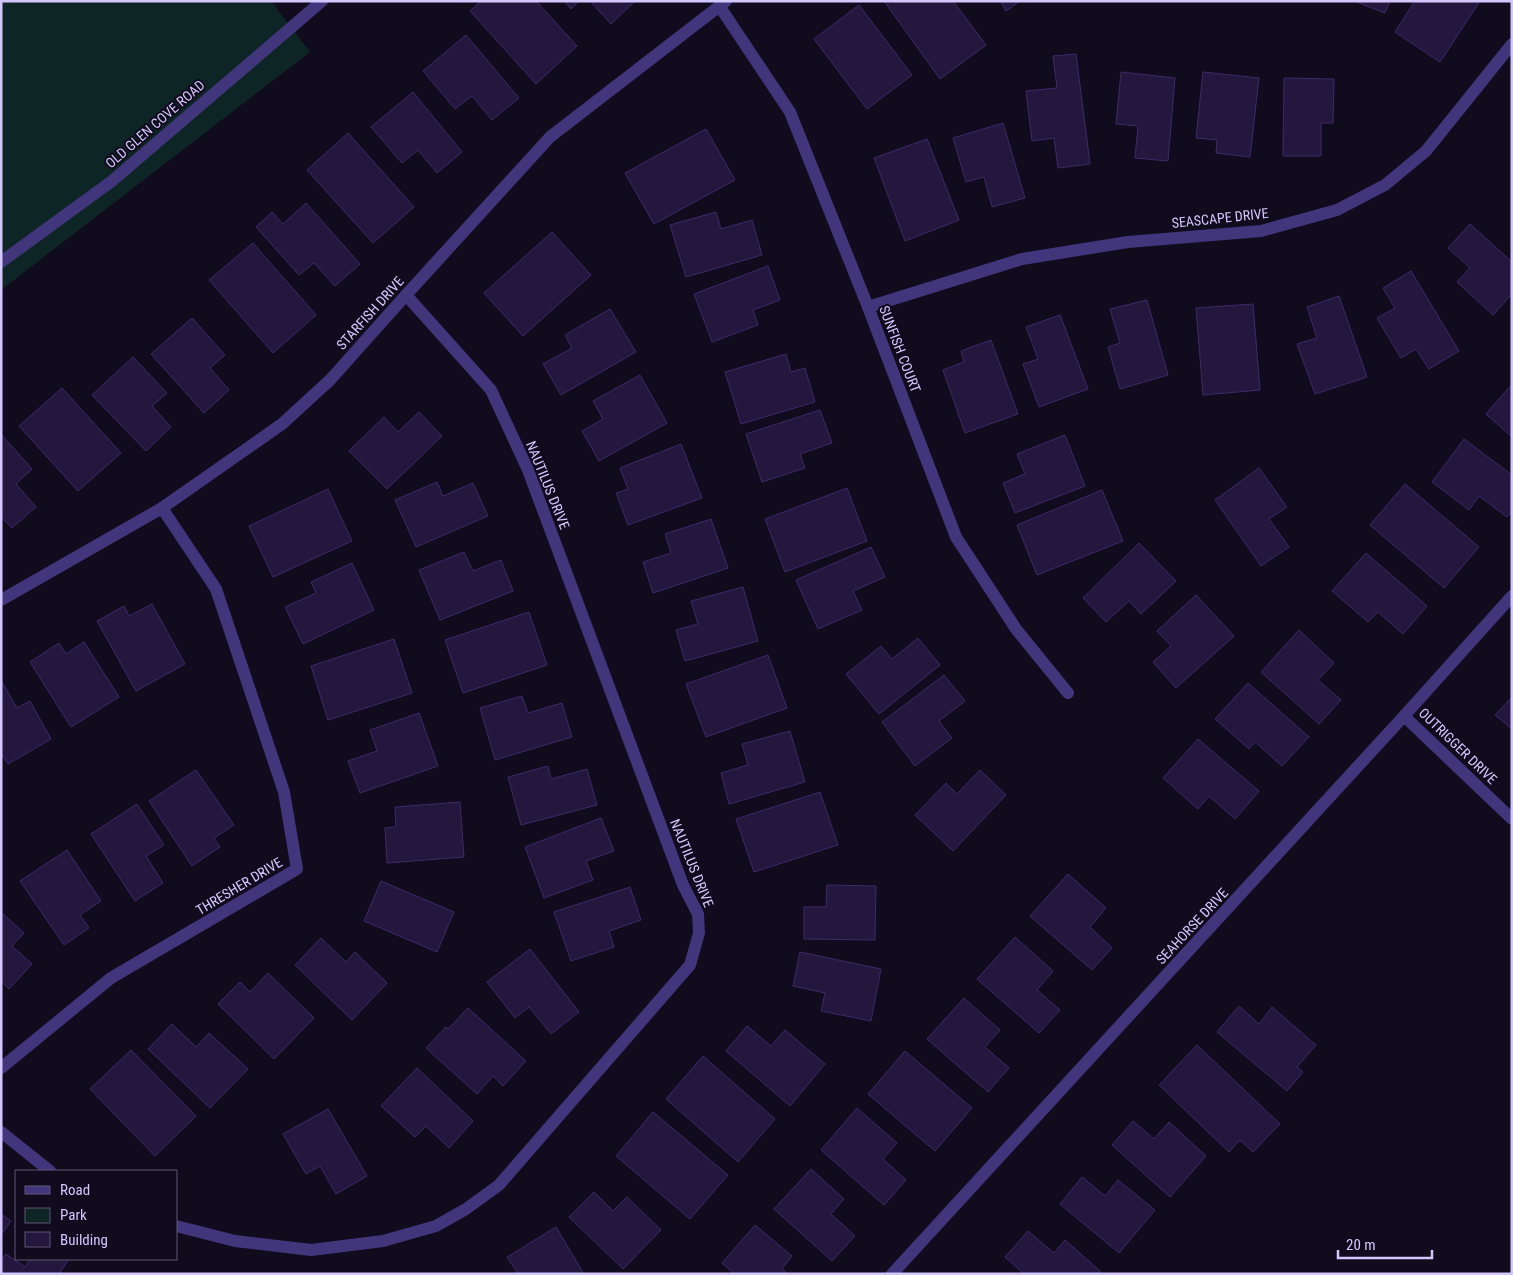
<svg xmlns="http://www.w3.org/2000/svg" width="1513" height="1275" viewBox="0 0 1513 1275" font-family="'Roboto Condensed',sans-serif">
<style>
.green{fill:#0e2526}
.building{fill:#24173d;stroke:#3e296a}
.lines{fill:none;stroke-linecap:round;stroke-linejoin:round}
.pedestrian{stroke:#41367c;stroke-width:12}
.minor{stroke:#41367c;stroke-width:12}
.labels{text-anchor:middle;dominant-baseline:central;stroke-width:4;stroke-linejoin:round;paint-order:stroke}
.street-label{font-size:14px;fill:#d4c7ff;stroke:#100b1d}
</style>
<rect width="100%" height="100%" fill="#100b1d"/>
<path class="green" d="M 1,1 L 271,1 L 310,52 L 1,290 Z"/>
<g class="building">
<path d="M 481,1 L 536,1 L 577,46 L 536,84 L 470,11 Z"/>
<path d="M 564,1 L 579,1 L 571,9 Z"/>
<path d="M 590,1 L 635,1 L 611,24 Z"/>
<path d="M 884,1 L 953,1 L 986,45 L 940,79 Z"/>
<path d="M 1000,1 L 1020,1 L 1006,11 Z"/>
<path d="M 1354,1 L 1390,1 L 1385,13 Z"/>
<path d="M 1415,1 L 1480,1 L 1440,62 L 1395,32 Z"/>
<path d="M 859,5 L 912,75 L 867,109 L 814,39 Z"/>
<path d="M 466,35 L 519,98 L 492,120 L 472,96 L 455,109 L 423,71 Z"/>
<path d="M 1076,54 L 1090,164 L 1058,168 L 1054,138 L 1032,141 L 1026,91 L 1057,88 L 1053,56 Z"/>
<path d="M 1121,72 L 1175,78 L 1168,161 L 1135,158 L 1138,126 L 1116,124 Z"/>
<path d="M 1203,72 L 1259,78 L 1250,157 L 1216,153 L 1217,140 L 1196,138 Z"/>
<path d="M 1284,78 L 1334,79 L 1333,123 L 1321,123 L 1321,156 L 1283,156 Z"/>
<path d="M 413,92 L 462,152 L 437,173 L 418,150 L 402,163 L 371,127 Z"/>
<path d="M 1003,123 L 1025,198 L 992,207 L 984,177 L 966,182 L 953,138 Z"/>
<path d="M 706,129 L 735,180 L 654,224 L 625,173 Z"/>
<path d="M 348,133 L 414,207 L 373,243 L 307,170 Z"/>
<path d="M 927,139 L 959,220 L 905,241 L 874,158 Z"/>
<path d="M 306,203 L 360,264 L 335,286 L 314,263 L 299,275 L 256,227 L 272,212 L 283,224 Z"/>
<path d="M 716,212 L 721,229 L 752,220 L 762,255 L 686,277 L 670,225 Z"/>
<path d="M 1470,224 L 1512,262 L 1512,294 L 1493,315 L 1457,282 L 1470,268 L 1448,248 Z"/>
<path d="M 552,232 L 591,275 L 523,336 L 484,293 Z"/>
<path d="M 253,243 L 316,315 L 273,353 L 209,280 Z"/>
<path d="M 768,266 L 780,300 L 753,310 L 758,325 L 712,342 L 694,294 Z"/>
<path d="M 1411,271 L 1459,351 L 1429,369 L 1416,349 L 1401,358 L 1377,318 L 1395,308 L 1383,288 Z"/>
<path d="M 1339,296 L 1367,377 L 1315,394 L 1297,344 L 1317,338 L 1307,307 Z"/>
<path d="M 1147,300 L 1168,375 L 1120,389 L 1108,347 L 1120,343 L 1110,309 Z"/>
<path d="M 1253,304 L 1260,390 L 1203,395 L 1196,308 Z"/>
<path d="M 610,309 L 636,352 L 561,395 L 543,364 L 572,348 L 565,335 Z"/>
<path d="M 1060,315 L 1088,389 L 1039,407 L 1023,364 L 1038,359 L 1026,327 Z"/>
<path d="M 192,318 L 225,355 L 210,368 L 229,390 L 204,413 L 151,354 Z"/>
<path d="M 991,340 L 1018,414 L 965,433 L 943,370 L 964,362 L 961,351 Z"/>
<path d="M 786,354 L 791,372 L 805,368 L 815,402 L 741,424 L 725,372 Z"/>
<path d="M 133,357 L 167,393 L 152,406 L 171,427 L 146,451 L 92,395 Z"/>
<path d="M 640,375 L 667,423 L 599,461 L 582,431 L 603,419 L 593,401 Z"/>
<path d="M 1512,384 L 1512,437 L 1486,414 Z"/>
<path d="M 62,388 L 121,453 L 78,491 L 19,426 Z"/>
<path d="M 820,410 L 832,443 L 800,454 L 805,468 L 762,482 L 746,434 Z"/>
<path d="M 419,412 L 442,436 L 387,489 L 349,451 L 384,417 L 398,432 Z"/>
<path d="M 1,434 L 32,469 L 16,484 L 36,507 L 12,528 L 1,517 Z"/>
<path d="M 1065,435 L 1085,486 L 1015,513 L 1003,483 L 1025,474 L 1017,454 Z"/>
<path d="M 1464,439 L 1512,475 L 1512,511 L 1507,517 L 1479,496 L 1469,510 L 1432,482 Z"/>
<path d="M 681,444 L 702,498 L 628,525 L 616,493 L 628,489 L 620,468 Z"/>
<path d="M 1259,468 L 1287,507 L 1269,519 L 1289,547 L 1261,566 L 1215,500 Z"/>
<path d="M 437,482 L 443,496 L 473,483 L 488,516 L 416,547 L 395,500 Z"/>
<path d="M 1405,484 L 1479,547 L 1444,588 L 1370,525 Z"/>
<path d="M 847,488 L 867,541 L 785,572 L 765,519 Z"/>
<path d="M 328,489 L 352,541 L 273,577 L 249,526 Z"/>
<path d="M 1102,490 L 1123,541 L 1037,575 L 1017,525 Z"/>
<path d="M 711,519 L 728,568 L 653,593 L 643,562 L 671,553 L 665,534 Z"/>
<path d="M 1139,543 L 1176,581 L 1141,614 L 1129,601 L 1106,622 L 1083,598 Z"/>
<path d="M 871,547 L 885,577 L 853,591 L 862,610 L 818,629 L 796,580 Z"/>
<path d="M 464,552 L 473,571 L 501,560 L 513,591 L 440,620 L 419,570 Z"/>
<path d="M 1366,553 L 1427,606 L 1403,634 L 1378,612 L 1368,622 L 1332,591 Z"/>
<path d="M 352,563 L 374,610 L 303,644 L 285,607 L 316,593 L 311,582 Z"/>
<path d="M 743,587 L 758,641 L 685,661 L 676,630 L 698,624 L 691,601 Z"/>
<path d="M 1196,595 L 1234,636 L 1176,688 L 1153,662 L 1171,646 L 1157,631 Z"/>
<path d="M 152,604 L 185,664 L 136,691 L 97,621 L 124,606 L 129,616 Z"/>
<path d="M 529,612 L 547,665 L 463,693 L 445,640 Z"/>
<path d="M 1299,630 L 1334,663 L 1318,680 L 1341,700 L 1319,724 L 1261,672 Z"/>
<path d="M 918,638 L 940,665 L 879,714 L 846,674 L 881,646 L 892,659 Z"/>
<path d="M 394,639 L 412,693 L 328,720 L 311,666 Z"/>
<path d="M 84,642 L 119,697 L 71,727 L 30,662 L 59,643 L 66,654 Z"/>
<path d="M 768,655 L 787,708 L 706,737 L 686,684 Z"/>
<path d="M 944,675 L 965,701 L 939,721 L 952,738 L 915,766 L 882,722 Z"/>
<path d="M 1,680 L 17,708 L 30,701 L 51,739 L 8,764 L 1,753 Z"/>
<path d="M 1248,683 L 1309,737 L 1282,766 L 1255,742 L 1249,749 L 1215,719 Z"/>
<path d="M 522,696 L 528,713 L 562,703 L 572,737 L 495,760 L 480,708 Z"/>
<path d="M 1512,697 L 1512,729 L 1495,715 Z"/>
<path d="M 419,713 L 438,766 L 360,793 L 348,761 L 377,751 L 370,730 Z"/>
<path d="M 790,731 L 805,782 L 729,804 L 721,773 L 748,765 L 742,744 Z"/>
<path d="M 1198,739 L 1259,791 L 1235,819 L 1209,796 L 1198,809 L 1163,778 Z"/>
<path d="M 548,766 L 551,779 L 587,769 L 597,805 L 521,825 L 508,777 Z"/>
<path d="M 196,770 L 234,825 L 214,838 L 220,847 L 192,866 L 149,801 Z"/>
<path d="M 980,770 L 1006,795 L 953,851 L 915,815 L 946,783 L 957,794 Z"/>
<path d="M 820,792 L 838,845 L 754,872 L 736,819 Z"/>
<path d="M 460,802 L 464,857 L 387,863 L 385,828 L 396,827 L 395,807 Z"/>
<path d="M 137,804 L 164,845 L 146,856 L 163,883 L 135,901 L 91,834 Z"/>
<path d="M 601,818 L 614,851 L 586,861 L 593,880 L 544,898 L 525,847 Z"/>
<path d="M 67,850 L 101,901 L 80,915 L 89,928 L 64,945 L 20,881 Z"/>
<path d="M 1068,874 L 1106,908 L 1090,927 L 1112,948 L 1092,970 L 1030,916 Z"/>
<path d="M 381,881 L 454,912 L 437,952 L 364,921 Z"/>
<path d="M 827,885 L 876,886 L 875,940 L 804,939 L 804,907 L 826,907 Z"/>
<path d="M 630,887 L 641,920 L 609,931 L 614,947 L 571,961 L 554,912 Z"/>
<path d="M 1,912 L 24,933 L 12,946 L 32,964 L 9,989 L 1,981 Z"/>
<path d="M 1015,937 L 1053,971 L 1037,990 L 1060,1010 L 1039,1033 L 977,979 Z"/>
<path d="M 321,938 L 346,962 L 355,952 L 387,983 L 352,1020 L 295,965 Z"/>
<path d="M 530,949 L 579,1012 L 551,1034 L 529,1007 L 515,1018 L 487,982 Z"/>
<path d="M 800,952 L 881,969 L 871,1021 L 821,1011 L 825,993 L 793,986 Z"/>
<path d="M 268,973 L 314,1018 L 274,1059 L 218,1004 L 240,982 L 250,992 Z"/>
<path d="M 964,998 L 1000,1030 L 985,1047 L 1009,1068 L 988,1092 L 927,1039 Z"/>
<path d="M 1239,1006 L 1259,1024 L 1272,1007 L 1316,1045 L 1297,1067 L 1303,1072 L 1287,1091 L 1217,1032 Z"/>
<path d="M 468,1008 L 526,1061 L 503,1086 L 493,1076 L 477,1094 L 426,1048 L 446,1027 L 448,1029 Z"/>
<path d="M 172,1024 L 196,1047 L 209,1033 L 248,1069 L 210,1108 L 148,1049 Z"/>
<path d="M 747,1026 L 771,1046 L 785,1030 L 825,1064 L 790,1106 L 726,1051 Z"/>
<path d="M 1197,1045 L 1280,1124 L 1253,1152 L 1240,1140 L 1229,1152 L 1159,1085 Z"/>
<path d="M 131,1050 L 196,1116 L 155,1156 L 90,1089 Z"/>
<path d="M 905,1051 L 972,1108 L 935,1151 L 868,1094 Z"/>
<path d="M 703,1056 L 775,1119 L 738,1162 L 666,1099 Z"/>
<path d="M 417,1068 L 473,1121 L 449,1148 L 426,1126 L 415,1137 L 381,1106 Z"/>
<path d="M 857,1108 L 897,1143 L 883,1159 L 906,1180 L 884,1205 L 821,1150 Z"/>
<path d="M 328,1109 L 367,1176 L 336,1194 L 320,1166 L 306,1174 L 283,1134 Z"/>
<path d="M 653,1112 L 728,1175 L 690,1219 L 616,1156 Z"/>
<path d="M 1133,1121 L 1154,1139 L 1169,1122 L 1206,1156 L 1170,1197 L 1112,1145 Z"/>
<path d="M 811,1169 L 844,1199 L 831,1214 L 855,1236 L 832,1261 L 774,1209 Z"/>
<path d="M 1082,1177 L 1105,1196 L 1118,1180 L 1155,1210 L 1119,1253 L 1060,1204 Z"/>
<path d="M 594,1192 L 613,1211 L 627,1197 L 661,1230 L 623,1269 L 569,1217 Z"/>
<path d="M 1,1214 L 11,1221 L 1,1235 Z"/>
<path d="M 755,1225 L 792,1256 L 782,1269 L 788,1274 L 734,1274 L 722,1263 Z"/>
<path d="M 556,1227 L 584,1274 L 518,1274 L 507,1257 Z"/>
<path d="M 1028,1231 L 1054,1253 L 1065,1240 L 1100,1271 L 1098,1274 L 1024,1274 L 1005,1257 Z"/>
<path d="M 6,1254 L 25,1267 L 30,1259 L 65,1259 L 68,1260 L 59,1274 L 1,1274 L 1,1261 Z"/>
</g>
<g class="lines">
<path class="pedestrian" d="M 1,262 L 112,181 L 322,1"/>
<g class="minor">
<path d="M 722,4 L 722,10 L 790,112 L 868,307 L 956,537 L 1016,629 L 1068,693"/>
<path d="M 868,307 L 1022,259 L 1128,242 L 1261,231 L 1337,210 L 1385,185 L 1426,151 L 1512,44"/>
<path d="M 1,600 L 162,508 L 282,424 L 330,380 L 406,295 L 550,137 L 726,1"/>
<path d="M 1404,716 L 1512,819"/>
<path d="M 1,1068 L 111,978 L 297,869 L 284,792 L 216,589 L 162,508"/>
<path d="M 1,1132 L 50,1171"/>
<path d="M 176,1226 L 235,1241 L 311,1250 L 383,1241 L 436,1226 L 466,1209 L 499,1185 L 690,965 L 699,933 L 698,914 L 683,885 L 528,470 L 491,390 L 406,295"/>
<path d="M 892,1274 L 1404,716 L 1512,596"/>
</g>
</g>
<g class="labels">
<g class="street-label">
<text transform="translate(155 124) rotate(-41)">OLD GLEN COVE ROAD</text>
<text transform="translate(1220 218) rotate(-6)">SEASCAPE DRIVE</text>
<text transform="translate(370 313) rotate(-48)">STARFISH DRIVE</text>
<text transform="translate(900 349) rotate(69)">SUNFISH COURT</text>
<text transform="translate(548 485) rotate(68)">NAUTILUS DRIVE</text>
<text transform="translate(1458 746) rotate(44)">OUTRIGGER DRIVE</text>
<text transform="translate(692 863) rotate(68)">NAUTILUS DRIVE</text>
<text transform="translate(239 886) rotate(-31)">THRESHER DRIVE</text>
<text transform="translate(1192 926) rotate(-47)">SEAHORSE DRIVE</text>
</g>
</g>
<rect width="1513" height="1275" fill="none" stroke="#d4c7ff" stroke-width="5"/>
<rect x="15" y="1170" width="162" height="90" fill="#100b1d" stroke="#5e5677"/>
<rect x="25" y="1186" width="25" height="8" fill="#41367c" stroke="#5e5677"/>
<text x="60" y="1195" font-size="15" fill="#d4c7ff">Road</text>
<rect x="25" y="1208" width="25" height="15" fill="#0e2526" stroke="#5e5677"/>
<text x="60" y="1220" font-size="15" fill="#d4c7ff">Park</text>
<rect x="25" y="1232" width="25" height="15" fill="#24173d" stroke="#5e5677"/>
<text x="60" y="1245" font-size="15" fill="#d4c7ff">Building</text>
<path d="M1338 1250v8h94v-8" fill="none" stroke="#d4c7ff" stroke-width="2.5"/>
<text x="1346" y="1250" font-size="15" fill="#d4c7ff" stroke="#100b1d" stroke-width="4" paint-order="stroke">20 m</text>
</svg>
